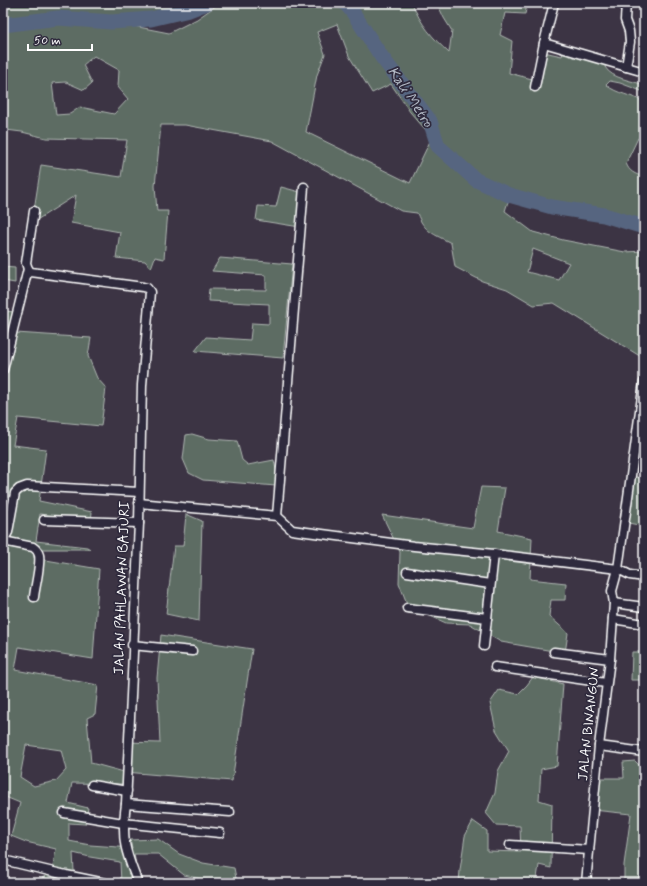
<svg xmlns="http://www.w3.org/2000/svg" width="647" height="886" viewBox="0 0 647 886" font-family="Mynerve,sans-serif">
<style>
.green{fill:#5d6c63;stroke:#aeb6b1;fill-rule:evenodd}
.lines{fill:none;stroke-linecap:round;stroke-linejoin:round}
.river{stroke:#576580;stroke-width:15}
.street-casing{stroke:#fff;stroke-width:11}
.street{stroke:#2f2a3d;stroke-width:8}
.labels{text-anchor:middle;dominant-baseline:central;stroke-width:3.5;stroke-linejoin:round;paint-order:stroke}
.street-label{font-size:14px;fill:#fff;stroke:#2f2a3d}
.water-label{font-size:15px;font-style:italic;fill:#b3bac6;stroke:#2f2a3d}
</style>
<rect width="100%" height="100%" fill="#3c3444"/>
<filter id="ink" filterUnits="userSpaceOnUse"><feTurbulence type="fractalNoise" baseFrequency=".025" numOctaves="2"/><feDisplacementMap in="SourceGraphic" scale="8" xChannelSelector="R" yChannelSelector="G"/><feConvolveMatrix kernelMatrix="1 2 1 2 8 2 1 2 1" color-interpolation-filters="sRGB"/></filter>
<g filter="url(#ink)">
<g class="green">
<path d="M 3,3 L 207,3 L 189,10 L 151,19 L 113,22 L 169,33 L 197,19 L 220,3 L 412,3 C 421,25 432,37 449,53 L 452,31 L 444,18 L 437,3 L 523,3 L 527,5 L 525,14 L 505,13 L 500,35 L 512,41 L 509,73 L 532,79 L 539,51 L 562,56 L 564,50 L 608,59 L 605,67 C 612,79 631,80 644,85 L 644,92 L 620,83 L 610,81 L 606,85 C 617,94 632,95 644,102 L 644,138 L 638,138 L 626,163 C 629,172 635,174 644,177 L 644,227 L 604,215 L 552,207 L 510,195 L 505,211 L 533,232 L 563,240 L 625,252 L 644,251 L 644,387 L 641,386 L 643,358 L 554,303 L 534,305 L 507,289 L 482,281 L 455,267 L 451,243 C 434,234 424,232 417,213 L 401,211 L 272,141 L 185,125 L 161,125 L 155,186 L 157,211 L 168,211 L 164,259 L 155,257 L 151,268 L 145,261 L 116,258 L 120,232 L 71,223 L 76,195 L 32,223 L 41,165 L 121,177 L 127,140 L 46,138 L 22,132 L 6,130 L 3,114 ZM 337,24 L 349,56 L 372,93 L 391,84 L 410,112 L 432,137 L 410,183 L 306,132 L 317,75 L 325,54 L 317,32 ZM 94,56 L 119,70 L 118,87 L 128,99 L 114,114 L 80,107 L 70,114 L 56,115 L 52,83 L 66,82 L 84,90 L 92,83 L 83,65 ZM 533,249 L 569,263 L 559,280 L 527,272 Z"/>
<path d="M 281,187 L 304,193 L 300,227 L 256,220 L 258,206 L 276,207 Z"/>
<path d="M 220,258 L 292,264 L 283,358 L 195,351 L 206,337 L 250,340 L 252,323 L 269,324 L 269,304 L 208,301 L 209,289 L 266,290 L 266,275 L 212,271 Z"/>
<path d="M 3,267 L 15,268 L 15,283 L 3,281 Z"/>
<path d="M 3,311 L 16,312 L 16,333 L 91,338 L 88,356 L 97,378 L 106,388 L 101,426 L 18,418 L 13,445 L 46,449 L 39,501 L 92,512 L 91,522 L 40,514 L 36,541 L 87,547 L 90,549 L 33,549 L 34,558 L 99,569 L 93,659 L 19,647 L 15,670 L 98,685 L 95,714 L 87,718 L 91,763 L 124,772 L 126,742 L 160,743 L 157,678 L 161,635 L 252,649 L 232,781 L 125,772 L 124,784 L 72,783 L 68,803 L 88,808 L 85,824 L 69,823 L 69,841 L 90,845 L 132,848 L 130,840 L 158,839 L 179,854 L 203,863 L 234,868 L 237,883 L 210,883 L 210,881 L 184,875 L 158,854 L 134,854 L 139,883 L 121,883 L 120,862 L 90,857 L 73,853 L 74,871 L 85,879 L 103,883 L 34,883 L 52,872 L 56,849 L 26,842 L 11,836 L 20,803 L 3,796 ZM 26,745 L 61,750 L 66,770 L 56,781 L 34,786 L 20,777 Z"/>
<path d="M 637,412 L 644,413 L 644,455 L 634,454 Z"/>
<path d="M 192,434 L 209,439 L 237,441 L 242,460 L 248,465 L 274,460 L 278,480 L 276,486 L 203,480 L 189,473 L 183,459 L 186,435 Z"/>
<path d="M 629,475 L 644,479 L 644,526 L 623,522 Z"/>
<path d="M 481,487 L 505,488 L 498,531 L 532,538 L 530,579 L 566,583 L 565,600 L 551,600 L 549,616 L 568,633 L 565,653 L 501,642 L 470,624 L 446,623 L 408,606 L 399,583 L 400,552 L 382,515 L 473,528 Z"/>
<path d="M 186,514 L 202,521 L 199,621 L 166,614 L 174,546 L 183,546 Z"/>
<path d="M 632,652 L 644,652 L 644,680 L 631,680 Z"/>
<path d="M 533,677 L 563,684 L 557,766 L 541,769 L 539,800 L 552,804 L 551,868 L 539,865 L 537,878 L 554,883 L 459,883 L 460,870 L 465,836 L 473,821 L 487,831 L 487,851 L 521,852 L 520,826 L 496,825 L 486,813 L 495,793 L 498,771 L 509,751 L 496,730 L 490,703 L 499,690 L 518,694 L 527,685 Z"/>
<path d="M 635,761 L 644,770 L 644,883 L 624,883 L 624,865 L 631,814 L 593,810 L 596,778 L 624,778 L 623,762 Z"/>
</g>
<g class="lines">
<g class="river">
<path d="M 345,3 L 352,11 L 381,56 L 430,121 L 438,146 L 476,180 L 509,195 L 552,207 L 604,215 L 644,227"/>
<path d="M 3,25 L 58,18 L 111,22 L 151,19 L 189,10 L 207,3"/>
</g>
<defs>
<g id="street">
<path d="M 554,3 L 544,43 L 644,72"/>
<path d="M 626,67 L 630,42 L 629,31 L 625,20 L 626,3"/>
<path d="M 535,87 L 544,43"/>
<path d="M 34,211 L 26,263 L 28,269 L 31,272 L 143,287 L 147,288 L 150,292 L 142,385 L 139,523 L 126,804 C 121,839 125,851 138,883"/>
<path d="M 3,370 L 28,269"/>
<path d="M 139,503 L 277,516 L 292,530 L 299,531 L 414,546 L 494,554 L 618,569 L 630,575 L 644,577"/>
<path d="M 277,516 L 304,187"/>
<path d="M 44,520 L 139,523"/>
<path d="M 3,541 L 8,532 L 15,493 L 19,489 L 27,486 L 139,492"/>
<path d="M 3,541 L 33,547 C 36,549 38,551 39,555 C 41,564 35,587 34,597"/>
<path d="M 407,572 L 490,584"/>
<path d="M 614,603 L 644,607"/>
<path d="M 407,608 L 487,618"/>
<path d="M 613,619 L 644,624"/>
<path d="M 132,645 L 192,651"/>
<path d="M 484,646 L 494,554"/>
<path d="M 554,652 L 610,659"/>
<path d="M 495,667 L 606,683"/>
<path d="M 599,746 L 644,752"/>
<path d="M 92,785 L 127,791"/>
<path d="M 126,804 L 230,812"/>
<path d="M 64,813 L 123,823 L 220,833"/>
<path d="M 510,845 L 589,850"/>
<path d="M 3,860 L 66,875 L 105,883"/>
<path d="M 586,883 L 599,746 L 610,659 L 614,603 L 612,591 L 618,569 L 644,382"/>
</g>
</defs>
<use href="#street" class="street-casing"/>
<use href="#street" class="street"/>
</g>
</g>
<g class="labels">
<g class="street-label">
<text transform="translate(122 588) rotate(-88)">JALAN PAHLAWAN BAJURI</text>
<text transform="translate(589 724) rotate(-84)">JALAN BINANGUN</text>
</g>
<g class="water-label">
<text transform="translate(410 97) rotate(56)">Kali Metro</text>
</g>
</g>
<rect width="647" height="886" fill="none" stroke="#2f2a3d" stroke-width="16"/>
<rect x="8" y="8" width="631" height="870" fill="none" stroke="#fff" stroke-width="1.5" filter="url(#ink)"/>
<path d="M28 44v6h64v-6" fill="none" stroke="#ffffff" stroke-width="2"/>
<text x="34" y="44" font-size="12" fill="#ffffff" stroke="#2f2a3d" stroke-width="3" paint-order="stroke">50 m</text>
</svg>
